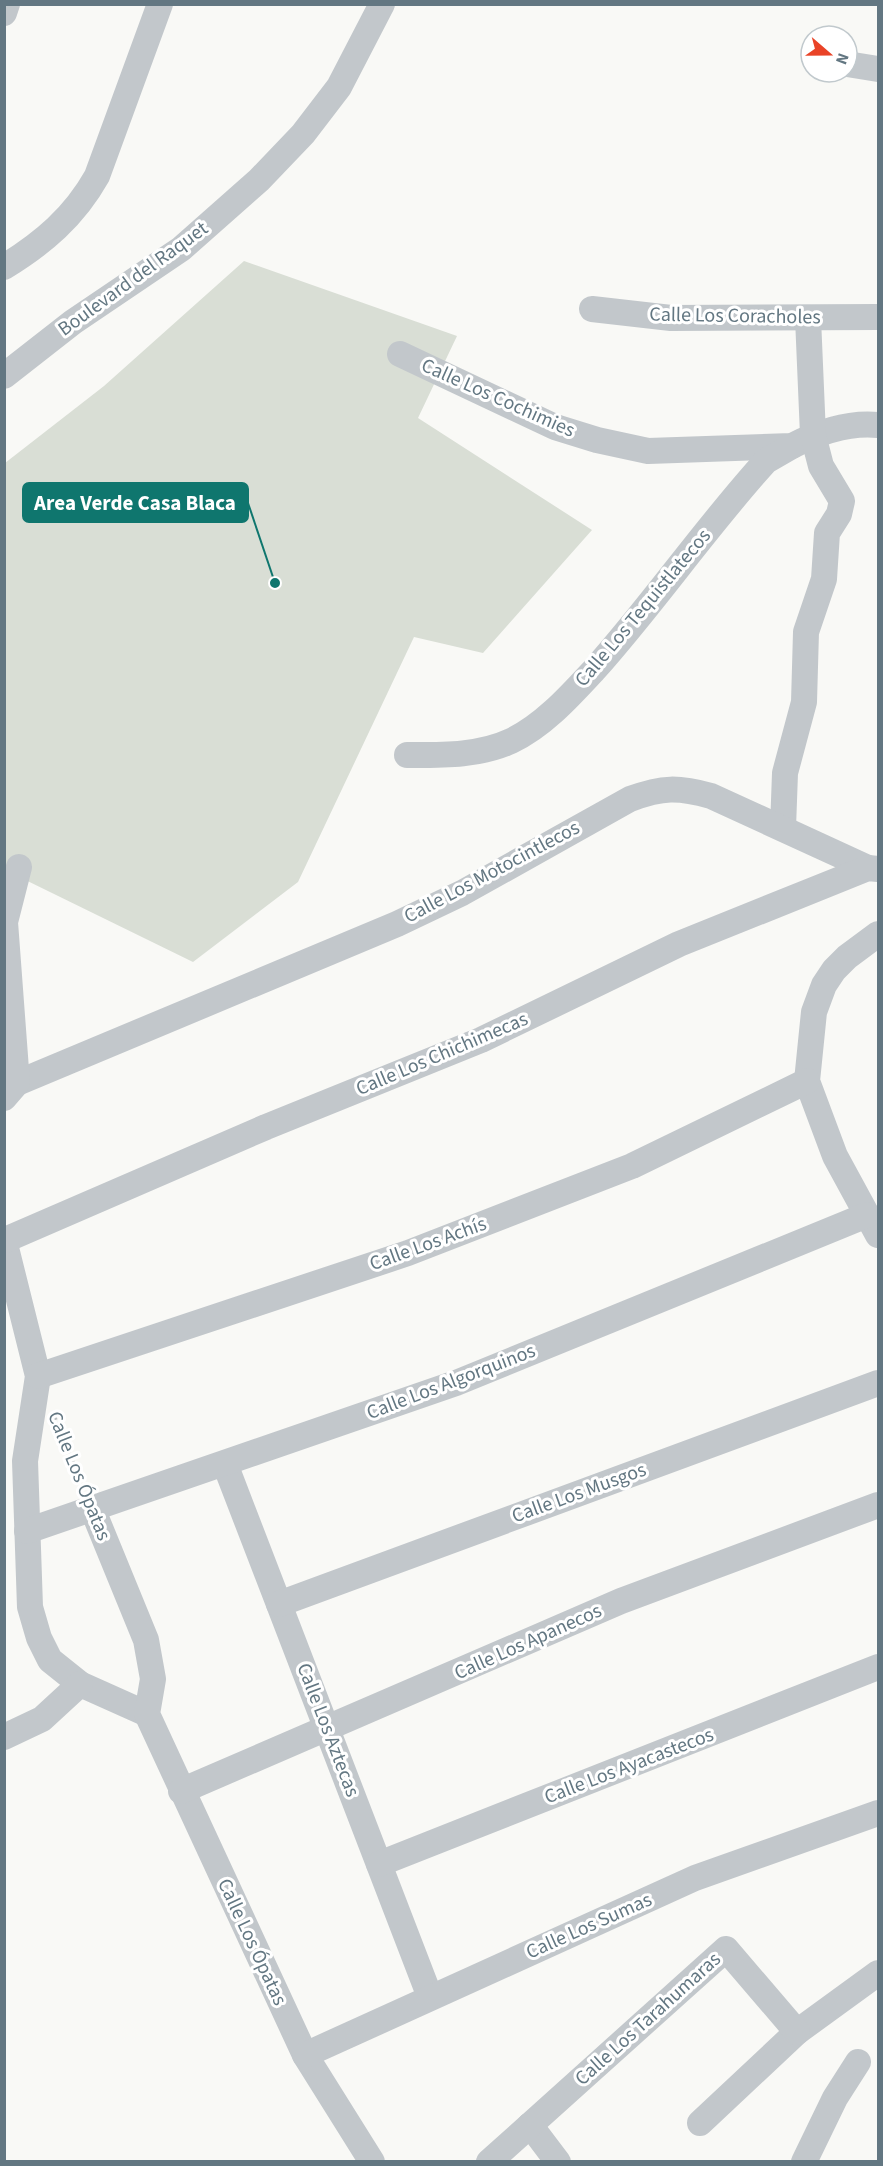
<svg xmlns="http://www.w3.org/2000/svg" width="883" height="2166" viewBox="0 0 883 2166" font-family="'Source Sans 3',sans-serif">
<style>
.green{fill:#d9ded5}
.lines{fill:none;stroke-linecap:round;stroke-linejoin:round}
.path{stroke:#babec1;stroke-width:3;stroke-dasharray:3 3;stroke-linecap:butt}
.minor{stroke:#c2c7cb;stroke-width:26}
.labels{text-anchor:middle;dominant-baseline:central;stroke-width:6;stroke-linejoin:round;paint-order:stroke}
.street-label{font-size:20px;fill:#637782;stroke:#fff}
.leader{fill:none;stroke:#0f766e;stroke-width:2}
.callout-dot{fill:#0f766e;stroke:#fff;stroke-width:2}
.callout{fill:#0f766e;stroke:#0f766e;stroke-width:2}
.callout-label{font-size:21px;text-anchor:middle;font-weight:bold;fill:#fff}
</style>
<rect width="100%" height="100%" fill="#f9f9f6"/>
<path class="green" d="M 244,261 L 457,336 L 418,418 L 592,530 L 483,653 L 414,637 L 298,882 L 193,962 L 5,870 L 5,463 L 104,386 Z"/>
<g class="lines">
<path class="path" d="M 55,1417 L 84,1488"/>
<g class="minor">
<path d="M 4,13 L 7,4"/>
<path d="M 847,64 L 878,69"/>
<path d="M 4,267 C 43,243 74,217 97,176 L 160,4"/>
<path d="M 592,309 L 671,318 L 878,317"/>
<path d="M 400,354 L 555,427 L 597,440 L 648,451 L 792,446 C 819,432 848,422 878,425"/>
<path d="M 4,376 L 73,322 L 181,249 L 259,180 L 303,134 L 339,87 L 382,4"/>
<path d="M 407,755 C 441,755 479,756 511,741 C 543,726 570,696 594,670 C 654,603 705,528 766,461 L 792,446"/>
<path d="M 783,828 L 785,773 L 804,702 L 806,632 L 824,579 L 827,533 L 839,514 L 842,501 L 821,466 L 813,435 L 808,318"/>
<path d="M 878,934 L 847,957 L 834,970 L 824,985 L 814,1012 L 807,1081 L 835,1156 L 878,1235"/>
<path d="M 17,1083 L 397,924 L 462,893 L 630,799 C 663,787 678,787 711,796 L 868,868"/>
<path d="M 4,1098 L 17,1083 L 5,922 L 19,867"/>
<path d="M 4,1240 L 38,1376 L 25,1461 L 30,1607 L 39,1638 L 50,1660 L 80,1684 L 147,1714"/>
<path d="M 5,1240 L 266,1127 L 481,1040 L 679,944 L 868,868 L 878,869"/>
<path d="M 38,1376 L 408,1253 L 632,1166 L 807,1081"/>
<path d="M 225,1464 L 430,1997"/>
<path d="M 92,1508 L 146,1640 L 153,1679 L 147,1714 L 305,2055 L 372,2162"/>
<path d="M 27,1531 L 456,1383 L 867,1215"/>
<path d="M 279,1604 L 878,1383"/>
<path d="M 4,1737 L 42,1719 L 80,1684"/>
<path d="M 181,1791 L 621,1601 L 878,1505"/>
<path d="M 379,1864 L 878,1667"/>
<path d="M 305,2055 L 695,1878 L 878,1813"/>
<path d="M 700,2123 L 797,2032 L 878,1973"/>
<path d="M 530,2125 L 558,2162"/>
<path d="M 489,2162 L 726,1949 L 797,2032"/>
<path d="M 804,2162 L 835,2098 L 858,2062"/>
</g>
</g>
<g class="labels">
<g class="street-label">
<text transform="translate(133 279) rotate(-36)">Boulevard del Raquet</text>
<text transform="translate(735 316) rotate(1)">Calle Los Coracholes</text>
<text transform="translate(498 398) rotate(24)">Calle Los Cochimies</text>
<text transform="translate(643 608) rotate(-50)">Calle Los Tequistlatecos</text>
<text transform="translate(492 872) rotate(-28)">Calle Los Motocintlecos</text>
<text transform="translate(442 1054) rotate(-23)">Calle Los Chichimecas</text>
<text transform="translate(428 1244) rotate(-20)">Calle Los Achís</text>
<text transform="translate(451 1382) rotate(-21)">Calle Los Algorquinos</text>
<text transform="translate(79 1476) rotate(68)">Calle Los Ópatas</text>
<text transform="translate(579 1493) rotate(-20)">Calle Los Musgos</text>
<text transform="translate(528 1642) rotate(-24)">Calle Los Apanecos</text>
<text transform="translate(328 1730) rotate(69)">Calle Los Aztecas</text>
<text transform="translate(629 1766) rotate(-21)">Calle Los Ayacastecos</text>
<text transform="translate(589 1926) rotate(-24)">Calle Los Sumas</text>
<text transform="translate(252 1942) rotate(65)">Calle Los Ópatas</text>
<text transform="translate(648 2019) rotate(-42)">Calle Los Tarahumaras</text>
</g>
</g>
<path class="leader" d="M275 583L248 503"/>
<circle class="callout-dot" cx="275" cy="583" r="6"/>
<rect class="callout" x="23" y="483" width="225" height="39" rx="6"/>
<g class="callout-label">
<text x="135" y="510">Area Verde Casa Blaca</text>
</g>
<rect width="883" height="2166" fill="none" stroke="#637782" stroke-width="12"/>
<g transform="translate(829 54) rotate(110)"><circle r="28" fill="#ffffff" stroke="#c1c9cd" stroke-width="1.5"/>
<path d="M0-4.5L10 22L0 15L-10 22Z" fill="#e94327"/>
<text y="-9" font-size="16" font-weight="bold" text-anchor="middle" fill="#637782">N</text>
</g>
</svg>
